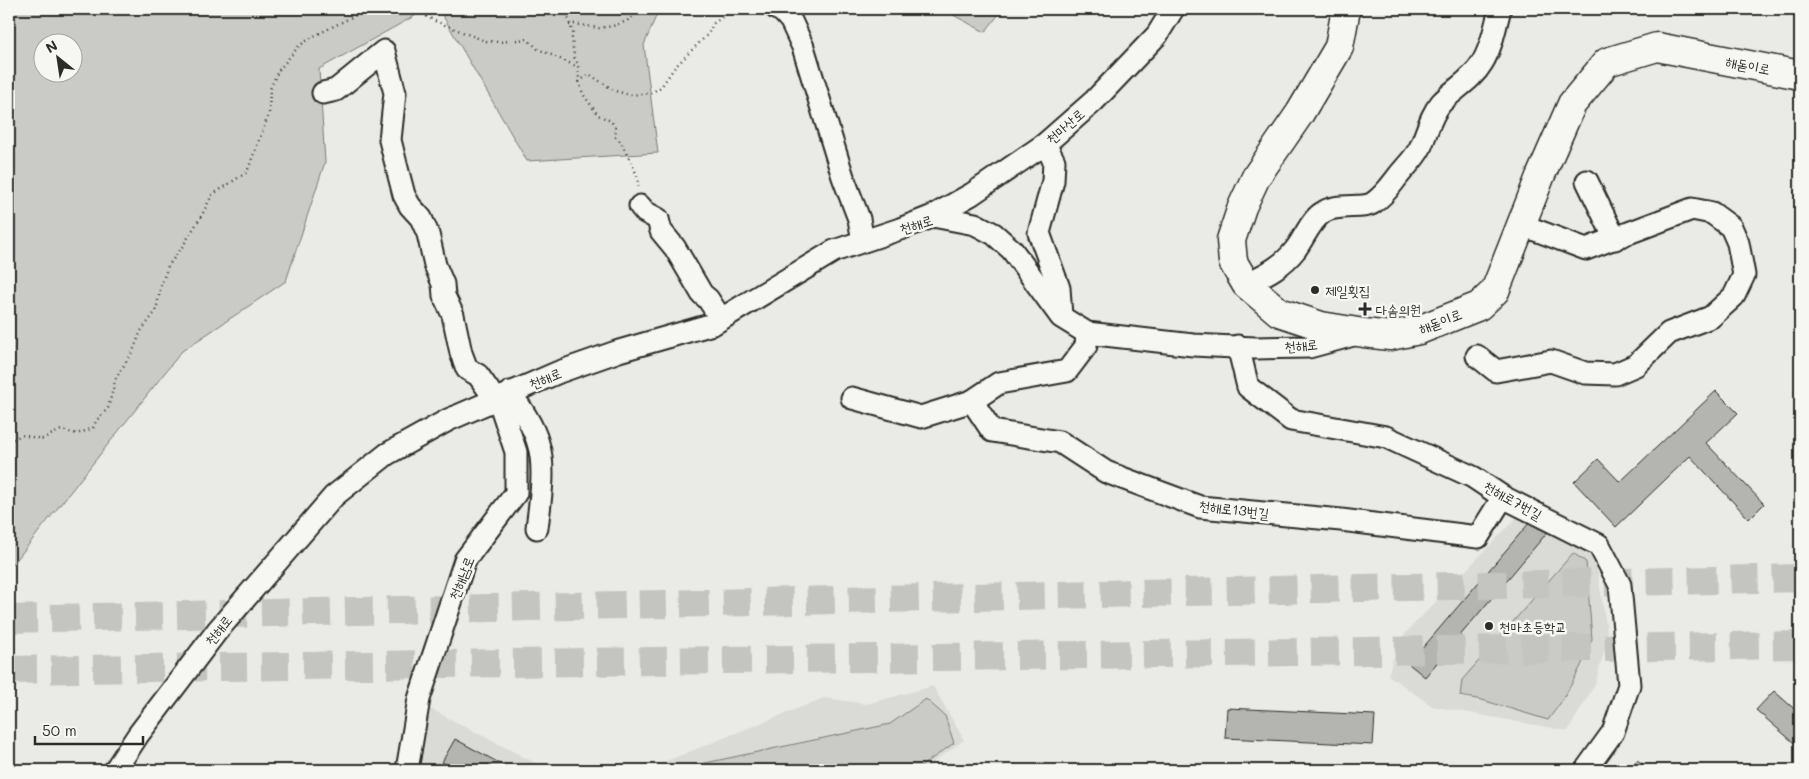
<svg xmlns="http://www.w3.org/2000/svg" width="1809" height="779" viewBox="0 0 1809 779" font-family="Mali,'Poor Story',sans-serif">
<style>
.built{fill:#dadad6}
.green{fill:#cacac7;stroke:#7a7a79;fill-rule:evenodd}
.building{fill:#b4b4b1;stroke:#2b2b2b}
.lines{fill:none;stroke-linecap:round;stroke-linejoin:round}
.highway-tunnel{stroke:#c4c4c1;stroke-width:28;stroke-dasharray:28 14;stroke-linecap:butt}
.minor-casing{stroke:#2b2b2b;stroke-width:25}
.major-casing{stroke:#2b2b2b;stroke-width:31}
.path{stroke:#2b2b2b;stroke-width:2.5;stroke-dasharray:1 4;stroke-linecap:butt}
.minor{stroke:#f6f6f2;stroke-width:21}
.major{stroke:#f6f6f2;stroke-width:28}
.poi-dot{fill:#2b2b2b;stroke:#f6f6f2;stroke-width:2}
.labels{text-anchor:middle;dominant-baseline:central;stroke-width:5;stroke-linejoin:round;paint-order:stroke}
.street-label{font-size:14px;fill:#2b2b2b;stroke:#f6f6f2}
.poi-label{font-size:14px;fill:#2b2b2b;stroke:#f6f6f2;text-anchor:start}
</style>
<rect width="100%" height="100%" fill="#eaeae6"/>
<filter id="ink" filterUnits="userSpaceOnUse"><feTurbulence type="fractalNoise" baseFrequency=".02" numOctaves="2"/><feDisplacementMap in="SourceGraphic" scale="10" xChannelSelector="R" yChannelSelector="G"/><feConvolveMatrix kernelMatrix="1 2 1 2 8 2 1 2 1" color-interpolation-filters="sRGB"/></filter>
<g filter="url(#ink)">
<g class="built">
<path d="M 1523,511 L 1595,555 L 1608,638 L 1595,684 L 1568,731 L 1432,706 L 1388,675 L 1399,640 Z"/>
<path d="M 933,686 L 964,740 L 922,770 L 644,770 L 824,698 L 867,704 Z"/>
<path d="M 429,708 L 547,769 L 554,770 L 418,770 Z"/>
</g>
<g class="green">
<path d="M 9,9 L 427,9 L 319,69 L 325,162 L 286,281 L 182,351 L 14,563 L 9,564 ZM 42,42 L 72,42 L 72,72 L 42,72 Z"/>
<path d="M 439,9 L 659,9 L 644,45 L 658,153 L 527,161 Z"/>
<path d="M 942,9 L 1003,9 L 985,32 Z"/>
<path d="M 1573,553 L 1586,562 L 1592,639 L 1581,666 L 1564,698 L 1548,720 L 1482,700 L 1460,696 L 1462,680 Z"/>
<path d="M 926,699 L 945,716 L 954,743 L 916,770 L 672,770 L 890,724 Z"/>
</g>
<g class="building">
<path d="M 1716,391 L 1738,413 L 1706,443 L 1764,504 L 1749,519 L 1690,456 L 1616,527 L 1574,482 L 1598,459 L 1620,482 Z"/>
<path d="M 1536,515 L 1551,528 L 1425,677 L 1409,664 Z"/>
<path d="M 1774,691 L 1800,714 L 1800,748 L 1756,710 Z"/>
<path d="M 1227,708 L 1375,715 L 1373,745 L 1225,738 Z"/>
<path d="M 455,739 L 512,770 L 457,770 L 442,762 Z"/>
<path d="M 1637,760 L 1651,770 L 1629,770 Z"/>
</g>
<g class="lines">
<g class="highway-tunnel">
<path d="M 9,619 L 1800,578"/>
<path d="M 9,670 L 1800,645"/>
</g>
<defs>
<g id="minor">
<path d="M 777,9 L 782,11 L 791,21 L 803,47 L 843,177 L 859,219 L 863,241"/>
<path d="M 323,93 L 336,90 L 384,51 L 395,93 L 390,140 L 398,172 L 404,195 L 410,206 L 421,218 L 428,234 L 435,265 L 443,284 L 444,296 L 453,315 L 461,353 L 467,369 L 478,375 L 495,399"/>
<path d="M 1045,144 L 1054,161 L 1053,181 L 1039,233 L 1059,288 L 1061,316"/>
<path d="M 1587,181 L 1615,239"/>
<path d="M 640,206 L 645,212 L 658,219 L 661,231 L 675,248 L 702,294 L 708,299 L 721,319"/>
<path d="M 933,216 L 972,194 L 1045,144 L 1094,101 L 1157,35 L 1173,9"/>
<path d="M 1246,284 C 1264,275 1282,267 1295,250 C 1304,239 1310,221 1322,213 C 1336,202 1362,210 1373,203 C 1385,195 1391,185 1399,175 C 1406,166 1415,158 1420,148 C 1427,133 1430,116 1441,103 C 1454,89 1472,80 1482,63 C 1492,47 1495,27 1500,9"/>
<path d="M 1238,346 L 1248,387 L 1291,420 L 1386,437 L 1473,477 L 1503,497 L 1599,545 L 1620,585 L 1629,685 L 1613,732 L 1587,768"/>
<path d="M 1477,356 L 1496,371 L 1551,361 L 1585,373 L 1615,374 L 1636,365 L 1669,333 L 1711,317 L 1734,296 L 1744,275 L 1738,243 L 1731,227 L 1712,213 L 1692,209 L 1586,249 L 1522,225"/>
<path d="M 510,392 C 521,408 533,425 538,443 C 546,467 540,503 537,528"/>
<path d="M 852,398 L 921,417 L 972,401 L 999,383 L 1067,371 L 1086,346 L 1087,333"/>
<path d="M 972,401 L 992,431 L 1060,442 L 1106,472 L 1200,507 L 1341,520 L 1478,537 L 1503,497"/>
<path d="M 115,770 L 138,735 L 217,631 L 334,496 L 387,454 L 448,420 L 559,372 L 619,351 L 713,324 L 834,251 L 900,229 L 933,216 L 975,224 L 994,234 L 1012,250 L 1061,317 L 1087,333 L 1193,345 L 1255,348 L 1309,347 L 1357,334"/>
<path d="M 407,770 L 419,699 L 465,560 L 516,493 L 516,452 L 498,398"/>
</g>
<path id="major" d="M 1346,9 L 1339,47 L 1300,113 L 1256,177 L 1242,207 L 1231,240 L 1233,262 L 1246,284 L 1279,312 L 1321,326 L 1364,333 L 1390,336 L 1419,330 L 1479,306 L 1495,291 L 1540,177 L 1572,104 L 1607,62 L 1657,47 L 1800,75"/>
</defs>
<use href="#minor" class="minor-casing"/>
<use href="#major" class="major-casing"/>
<g class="path">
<path d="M 413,9 L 435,21 L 485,41 L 499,42 L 527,39 L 538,49 L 578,67"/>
<path d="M 565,9 L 573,33 L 572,38 L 574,57 L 578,64 L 579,82 L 583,94 L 598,115 L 611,121 L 615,127 L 616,137 L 621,142 L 637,175 L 639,189"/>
<path d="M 569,25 L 574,24 L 599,28 L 613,26 L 627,21 L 642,9"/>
<path d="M 579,82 L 589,74 L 615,91 L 630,95 L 651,93 L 661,87 L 675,67 L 708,34 L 714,23 L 733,9"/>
<path d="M 9,442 L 21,435 L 42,439 L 61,430 L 77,434 L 93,428 L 96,421 L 108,408 L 116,378 L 133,351 L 141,331 L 156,311 L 161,285 L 168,266 L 181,249 L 202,215 L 212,195 L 247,172 L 269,114 L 270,89 L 278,71 L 299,46 L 312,37 L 356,15 L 361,9"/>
</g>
<use href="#minor" class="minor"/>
<use href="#major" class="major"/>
</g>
</g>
<g class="poi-dot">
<circle cx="1315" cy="290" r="5"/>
<path d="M1362.5 301.5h5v5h5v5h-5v5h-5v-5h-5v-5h5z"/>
<circle cx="1489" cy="626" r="5"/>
</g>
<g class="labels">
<g class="street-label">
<text transform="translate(1748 65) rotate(11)">해돋이로</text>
<text transform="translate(1065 126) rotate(-41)">천마산로</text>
<text transform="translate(916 224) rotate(-17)">천해로</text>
<text transform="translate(1440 321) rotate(-21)">해돋이로</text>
<text transform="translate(1301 345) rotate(-5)">천해로</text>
<text transform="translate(545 378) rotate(-22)">천해로</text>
<text transform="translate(1513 500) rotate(29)">천해로7번길</text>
<text transform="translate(1234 509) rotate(7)">천해로13번길</text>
<text transform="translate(461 578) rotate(-68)">천해남로</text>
<text transform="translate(218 630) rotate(-51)">천해로</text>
</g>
<g class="poi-label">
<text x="1325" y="290">제일횟집</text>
<text x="1376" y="309">다솜의원</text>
<text x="1499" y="626">천마초등학교</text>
</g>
</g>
<rect width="1809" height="779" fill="none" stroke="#f6f6f2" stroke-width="30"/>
<rect x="15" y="15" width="1779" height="749" fill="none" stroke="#2b2b2b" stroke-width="2" filter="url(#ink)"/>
<g transform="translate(58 58) rotate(330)"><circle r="24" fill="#f6f6f2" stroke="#a5a5a2"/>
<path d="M0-4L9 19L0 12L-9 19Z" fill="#2b2b2b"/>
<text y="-8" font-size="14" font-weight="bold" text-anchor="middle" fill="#2b2b2b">N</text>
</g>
<path d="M35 736v8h108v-8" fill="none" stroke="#2b2b2b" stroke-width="2.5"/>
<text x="42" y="736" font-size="15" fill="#2b2b2b" stroke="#f6f6f2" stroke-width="4" paint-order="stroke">50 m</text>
</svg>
